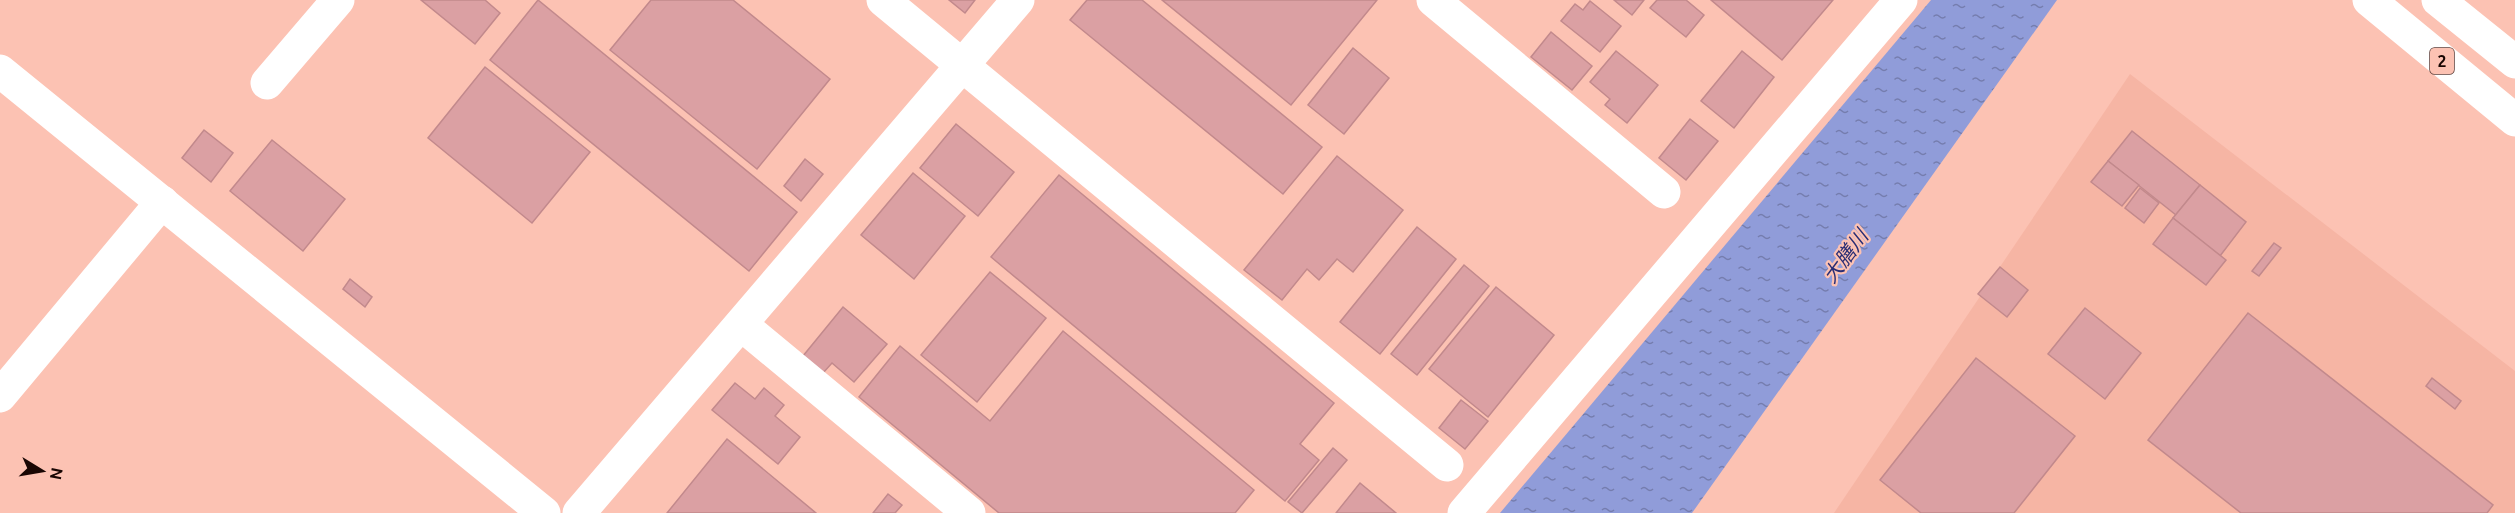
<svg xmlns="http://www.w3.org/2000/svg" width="2515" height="513" viewBox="0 0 2515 513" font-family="Ubuntu,'Noto Sans JP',sans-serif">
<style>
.built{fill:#f6b5a4}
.water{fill:url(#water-ripples)}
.building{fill:#dba0a3;stroke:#c2898c;stroke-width:1.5}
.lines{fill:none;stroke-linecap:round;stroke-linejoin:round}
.street{stroke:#fff;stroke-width:33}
.secondary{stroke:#fff;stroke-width:33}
.highway{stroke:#fff;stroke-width:33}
.labels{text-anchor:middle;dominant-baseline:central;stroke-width:4.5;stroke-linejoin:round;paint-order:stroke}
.shield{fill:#fcc2b3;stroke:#5d3e38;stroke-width:1.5}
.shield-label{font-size:16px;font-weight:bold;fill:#190603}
.water-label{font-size:20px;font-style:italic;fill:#292d74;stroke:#fcc2b3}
</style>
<defs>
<pattern id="water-ripples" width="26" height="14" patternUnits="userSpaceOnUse" patternTransform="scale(1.5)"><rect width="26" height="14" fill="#909cd9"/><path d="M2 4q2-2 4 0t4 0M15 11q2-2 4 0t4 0" fill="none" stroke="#757dae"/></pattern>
</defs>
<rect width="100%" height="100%" fill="#fcc2b3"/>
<path class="built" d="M 2130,74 L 2515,371 L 2515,513 L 1834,513 Z"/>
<path class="water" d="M 1931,0 L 2057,0 L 1692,513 L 1500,513 Z"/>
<g class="building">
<path d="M 421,0 L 485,0 L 500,13 L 475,44 Z"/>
<path d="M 538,0 L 797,212 L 749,271 L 490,60 Z"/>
<path d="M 651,0 L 733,0 L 830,79 L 757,169 L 610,50 Z"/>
<path d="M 949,0 L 975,0 L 965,13 Z"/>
<path d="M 1087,0 L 1142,0 L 1322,147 L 1283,194 L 1070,20 Z"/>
<path d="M 1162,0 L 1377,0 L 1291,105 Z"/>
<path d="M 1614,0 L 1644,0 L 1632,15 Z"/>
<path d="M 1657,0 L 1686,0 L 1704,15 L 1686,37 L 1650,8 Z"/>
<path d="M 1711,0 L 1833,0 L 1782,60 Z"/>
<path d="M 1590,1 L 1621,26 L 1600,52 L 1561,21 L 1575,4 L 1583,10 Z"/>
<path d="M 1551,32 L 1592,66 L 1572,90 L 1531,57 Z"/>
<path d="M 1353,48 L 1389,78 L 1344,134 L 1308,105 Z"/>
<path d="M 1616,51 L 1658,85 L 1627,123 L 1605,105 L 1610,99 L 1590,82 Z"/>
<path d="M 1742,51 L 1774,77 L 1734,128 L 1701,101 Z"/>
<path d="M 485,67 L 590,152 L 532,223 L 428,138 Z"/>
<path d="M 1690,119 L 1718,141 L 1686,180 L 1659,158 Z"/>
<path d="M 956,124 L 1014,172 L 978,216 L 920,168 Z"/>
<path d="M 204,130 L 233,153 L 211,182 L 182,158 Z"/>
<path d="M 2132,131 L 2200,185 L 2176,215 L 2108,161 Z"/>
<path d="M 272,140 L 345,199 L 303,251 L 230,191 Z"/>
<path d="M 1337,156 L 1403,210 L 1353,272 L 1337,259 L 1319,280 L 1307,269 L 1282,300 L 1244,270 Z"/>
<path d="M 805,159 L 823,174 L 801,201 L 784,186 Z"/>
<path d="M 2108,161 L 2139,185 L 2122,206 L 2091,182 Z"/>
<path d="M 913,173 L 965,216 L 914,279 L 861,235 Z"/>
<path d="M 1059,175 L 1334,403 L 1300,444 L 1319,460 L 1285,501 L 991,257 Z"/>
<path d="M 2200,185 L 2246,222 L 2220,256 L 2173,218 Z"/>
<path d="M 2140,188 L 2159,203 L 2144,223 L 2125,208 Z"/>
<path d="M 2173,218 L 2226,260 L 2206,285 L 2153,244 Z"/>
<path d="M 1417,227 L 1456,259 L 1380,354 L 1340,322 Z"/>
<path d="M 2274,243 L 2281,248 L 2259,276 L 2252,271 Z"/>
<path d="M 1464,265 L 1489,286 L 1417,375 L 1391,354 Z"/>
<path d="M 2000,267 L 2028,290 L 2007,317 L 1978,294 Z"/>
<path d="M 990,272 L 1046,318 L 977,402 L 921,355 Z"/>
<path d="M 350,279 L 372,297 L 365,307 L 343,289 Z"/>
<path d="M 1496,287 L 1554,335 L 1488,417 L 1429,369 Z"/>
<path d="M 843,307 L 887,344 L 854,382 L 832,363 L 823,373 L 803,356 Z"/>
<path d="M 2085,308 L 2141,353 L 2105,399 L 2048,354 Z"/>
<path d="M 2248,313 L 2493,505 L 2487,513 L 2241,513 L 2148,440 Z"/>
<path d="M 1063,331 L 1254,490 L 1235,513 L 999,513 L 859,397 L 900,346 L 990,421 Z"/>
<path d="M 1976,358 L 2075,436 L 2014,513 L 1921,513 L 1880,480 Z"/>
<path d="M 2432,378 L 2461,401 L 2455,409 L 2426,386 Z"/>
<path d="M 735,383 L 755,399 L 764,388 L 784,405 L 775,416 L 800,437 L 778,464 L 712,410 Z"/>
<path d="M 1461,400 L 1488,421 L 1465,449 L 1439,428 Z"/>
<path d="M 727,439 L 816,513 L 667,513 Z"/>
<path d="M 1333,448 L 1347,460 L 1302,513 L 1288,502 Z"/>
<path d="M 1360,483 L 1396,513 L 1336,513 Z"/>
<path d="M 888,494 L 902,505 L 895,513 L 873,513 Z"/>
</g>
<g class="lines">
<g class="street">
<path d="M 883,0 L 1447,465"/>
<path d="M 1433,0 L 1664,192"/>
<path d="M 267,83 L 338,0"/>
<path d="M 742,325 L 969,513"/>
<path d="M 1464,513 L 1901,0"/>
</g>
<g class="secondary">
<path d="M 0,71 L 544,513"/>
<path d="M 0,396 L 162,202"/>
<path d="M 579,513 L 1018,0"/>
</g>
<g class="highway">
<path d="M 2369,0 L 2515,120"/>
<path d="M 2438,0 L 2515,62"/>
</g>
</g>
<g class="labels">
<rect class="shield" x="2430" y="48" width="24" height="26" rx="4.5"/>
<g class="shield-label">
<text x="2442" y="61">2</text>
</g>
<g class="water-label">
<text transform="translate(1845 256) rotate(-53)">大膳川</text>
</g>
</g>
<g transform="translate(42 471) rotate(101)" stroke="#fcc2b3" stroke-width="4.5" paint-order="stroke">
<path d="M0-4.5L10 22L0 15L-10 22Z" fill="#190603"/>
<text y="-9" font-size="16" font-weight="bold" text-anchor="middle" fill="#190603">N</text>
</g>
</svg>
